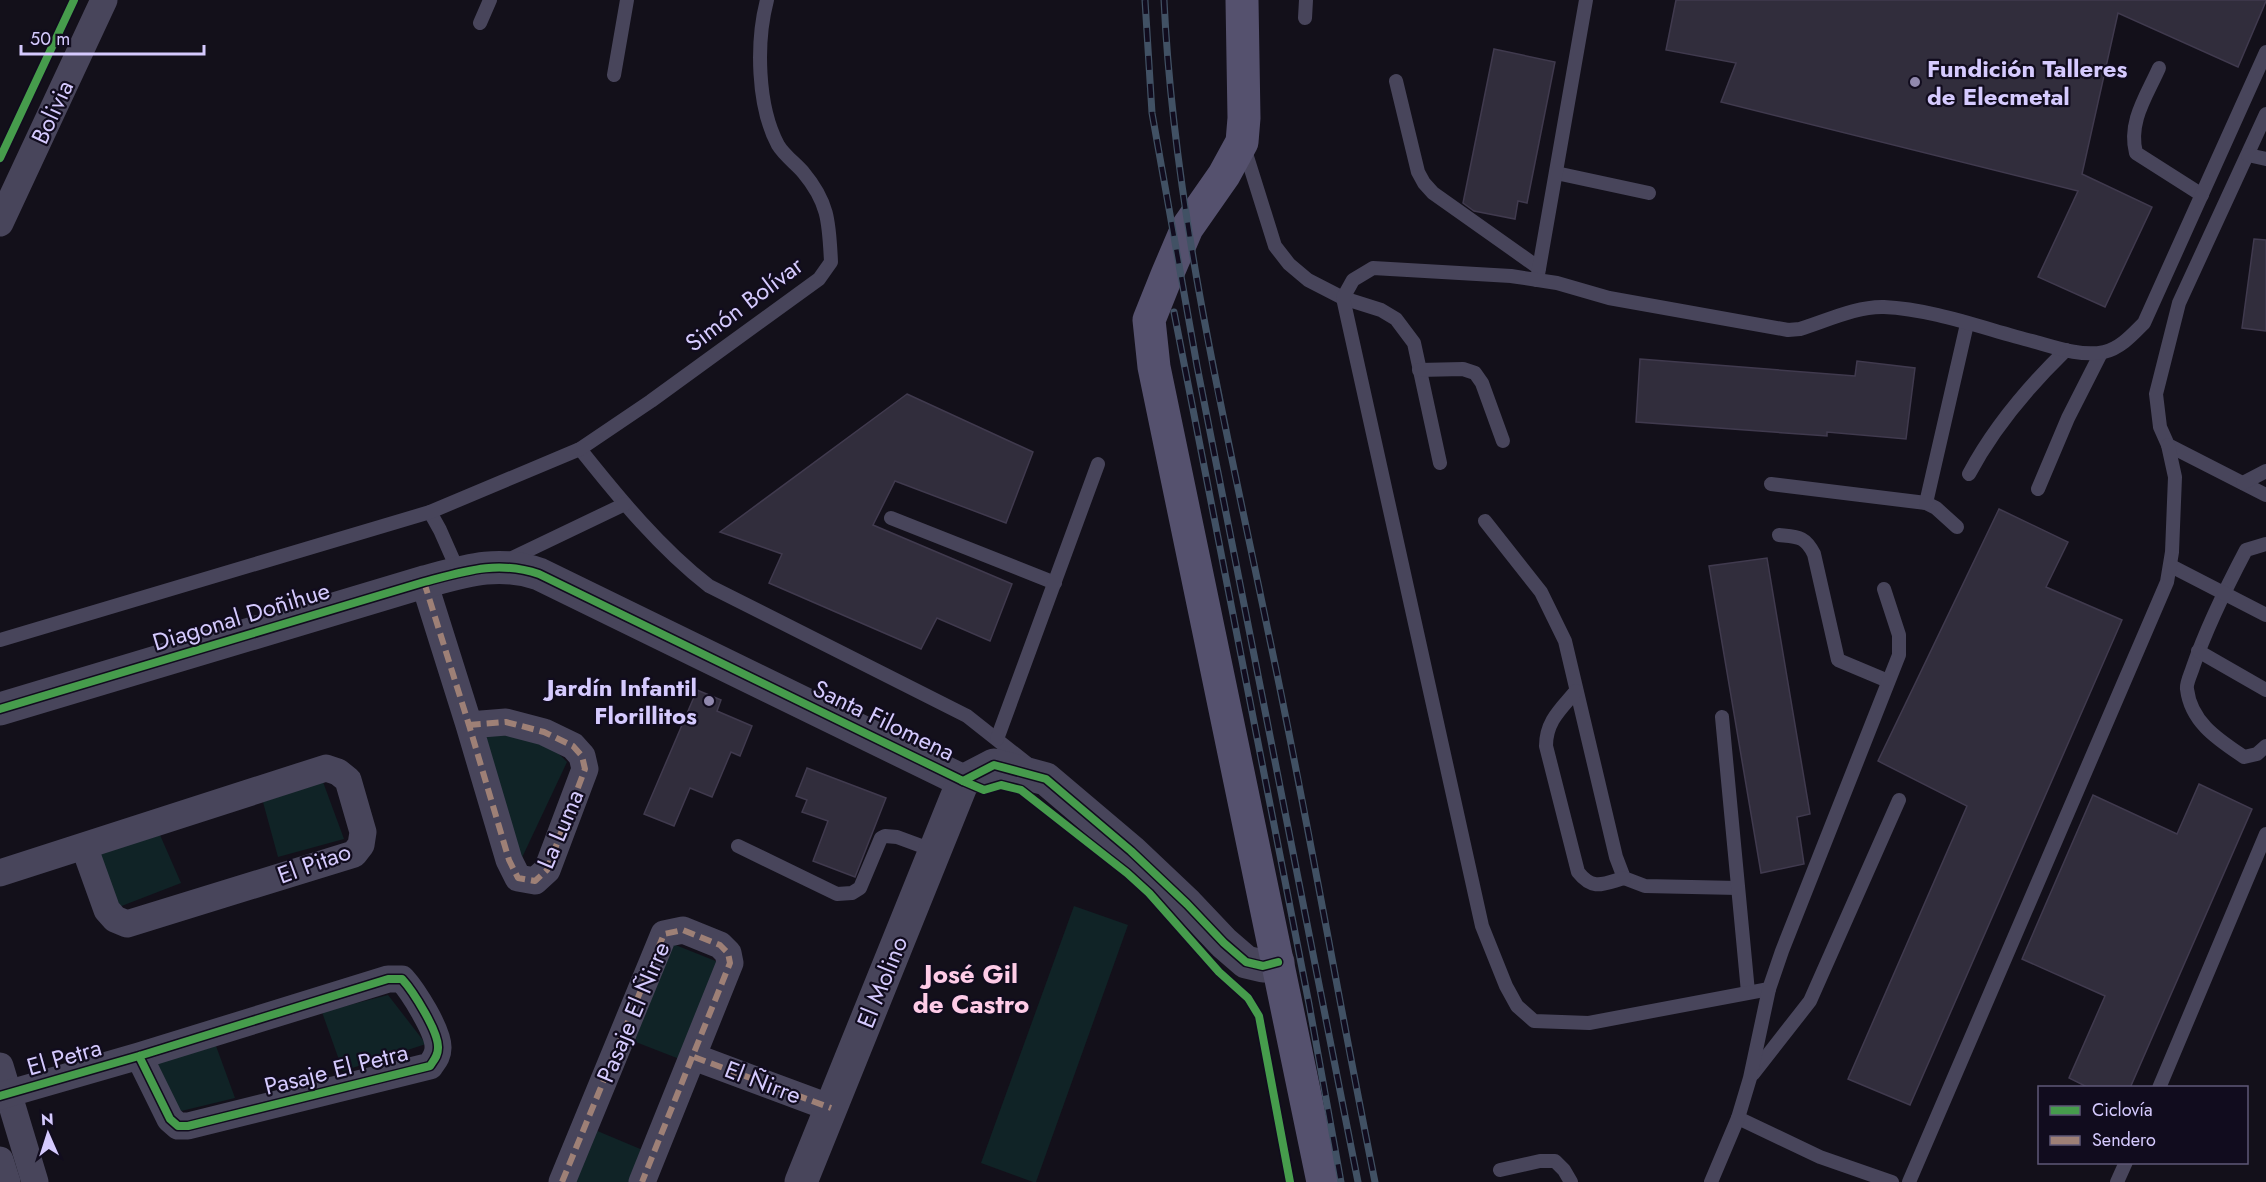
<svg xmlns="http://www.w3.org/2000/svg" width="2266" height="1182" viewBox="0 0 2266 1182" font-family="Jost,sans-serif">
<style>
.green{fill:#102326}
.building{fill:#312d3c;stroke:#403a4e;stroke-width:1.5}
.lines{fill:none;stroke-linecap:round;stroke-linejoin:round}
.service{stroke:#48455b;stroke-width:14}
.minor{stroke:#48455b;stroke-width:27}
.tertiary{stroke:#48455b;stroke-width:33}
.secondary{stroke:#55516e;stroke-width:33}
.rail-casing{stroke:#415164;stroke-width:7}
.rail{stroke:#110c1e;stroke-width:4.5;stroke-dasharray:14;stroke-linecap:butt}
.quiet{stroke:#9e8076;stroke-width:6;stroke-dasharray:12 6;stroke-linecap:butt}
.cycleway-casing{stroke:#110c1e;stroke-width:11}
.cycleway{stroke:#469c4c;stroke-width:8}
.poi-dot{fill:#9189ae;stroke:#110c1e;stroke-width:2}
.labels{text-anchor:middle;dominant-baseline:central;stroke-width:4.5;stroke-linejoin:round;paint-order:stroke}
.poi-label{font-size:24px;font-weight:bold;fill:#d5cafe;stroke:#110c1e;text-anchor:start}
.street-label{font-size:24px;fill:#d5cafe;stroke:#110c1e}
.neighbourhood-label{font-size:26px;font-weight:bold;fill:#fecce7;stroke:#110c1e}
</style>
<rect width="100%" height="100%" fill="#13101a"/>
<g class="green">
<path d="M 503,728 L 543,738 L 567,762 L 519,864 L 484,737 Z"/>
<path d="M 323,782 L 344,839 L 278,857 L 263,802 Z"/>
<path d="M 160,835 L 181,883 L 119,907 L 98,853 Z"/>
<path d="M 1074,906 L 1128,925 L 1036,1182 L 1033,1182 L 981,1163 Z"/>
<path d="M 668,942 L 723,964 L 682,1060 L 628,1039 Z"/>
<path d="M 388,995 L 426,1044 L 343,1071 L 322,1012 Z"/>
<path d="M 216,1046 L 235,1098 L 169,1114 L 153,1064 Z"/>
<path d="M 595,1130 L 645,1151 L 631,1182 L 573,1182 Z"/>
</g>
<g class="building">
<path d="M 1676,0 L 2266,0 L 2266,1 L 2238,67 L 2118,13 L 2082,174 L 2152,207 L 2105,307 L 2038,277 L 2078,191 L 1721,102 L 1736,63 L 1666,50 Z"/>
<path d="M 1494,49 L 1555,62 L 1527,203 L 1518,201 L 1515,219 L 1474,211 L 1463,203 Z"/>
<path d="M 2254,239 L 2266,240 L 2266,331 L 2242,328 Z"/>
<path d="M 1640,359 L 1855,376 L 1857,361 L 1915,368 L 1906,439 L 1827,432 L 1827,436 L 1636,422 Z"/>
<path d="M 907,394 L 1033,452 L 1006,523 L 895,481 L 873,525 L 1012,584 L 990,641 L 937,618 L 921,649 L 769,583 L 782,554 L 720,532 Z"/>
<path d="M 1999,509 L 2068,542 L 2046,587 L 2122,620 L 1910,1105 L 1848,1079 L 1967,806 L 1878,761 Z"/>
<path d="M 1767,558 L 1810,814 L 1797,817 L 1804,864 L 1761,873 L 1709,566 Z"/>
<path d="M 697,690 L 721,700 L 717,711 L 752,726 L 740,756 L 731,752 L 712,797 L 690,788 L 674,826 L 644,814 Z"/>
<path d="M 807,768 L 886,798 L 855,877 L 813,861 L 828,821 L 802,812 L 807,800 L 796,796 Z"/>
<path d="M 2199,784 L 2252,809 L 2130,1088 L 2089,1088 L 2069,1078 L 2105,996 L 2022,959 L 2093,795 L 2177,834 Z"/>
</g>
<g class="lines">
<g class="service">
<path d="M 1305,18 L 1306,0"/>
<path d="M 480,23 L 490,0"/>
<path d="M 2159,68 C 2146,97 2128,122 2136,153 L 2202,195"/>
<path d="M 614,75 L 627,0"/>
<path d="M 1396,81 L 1418,172 L 1424,183 L 1433,193 L 1539,268"/>
<path d="M 2266,114 L 2179,303 L 2156,394 L 2160,427 L 2168,445 L 2266,495"/>
<path d="M 1244,147 L 1275,246 L 1289,264 L 1308,280 L 1343,298 L 1381,310 L 1396,319 L 1414,343 L 1440,463"/>
<path d="M 2248,155 L 2266,159"/>
<path d="M 1556,173 L 1649,193"/>
<path d="M 1537,280 L 1586,0"/>
<path d="M 1419,370 L 1463,369 L 1475,373 L 1482,383 L 1503,441"/>
<path d="M 580,449 C 619,498 660,548 709,586 L 967,716 L 1029,765"/>
<path d="M 1969,474 C 1994,427 2028,387 2066,350"/>
<path d="M 2243,483 L 2266,471"/>
<path d="M 1771,484 L 1926,503 L 1936,508 L 1957,527"/>
<path d="M 2038,489 L 2068,418 L 2101,353"/>
<path d="M 1926,503 L 1967,324"/>
<path d="M 430,512 L 440,530 L 459,573"/>
<path d="M 891,518 L 1055,583"/>
<path d="M 1485,521 L 1541,592 L 1565,641 L 1616,857 L 1624,878 L 1645,886 L 1738,888"/>
<path d="M 1779,535 C 1798,537 1805,536 1814,554 L 1838,660 L 1888,681"/>
<path d="M 2266,544 L 2246,550 C 2226,588 2207,626 2193,667 C 2191,674 2186,683 2187,689 C 2191,723 2219,740 2244,757 L 2257,754 L 2266,746"/>
<path d="M 508,560 L 625,504"/>
<path d="M 2171,566 L 2266,615"/>
<path d="M 0,640 L 430,512 L 580,449 L 651,401 L 819,279 L 831,262 C 829,223 829,203 803,172 C 795,163 784,155 778,145 C 757,106 756,42 767,0"/>
<path d="M 2198,651 L 2266,690"/>
<path d="M 1576,691 C 1561,709 1546,721 1546,746 L 1578,872 C 1593,891 1603,884 1624,878"/>
<path d="M 1722,717 L 1748,992"/>
<path d="M 997,739 L 1098,464"/>
<path d="M 738,846 L 837,894 L 852,893 L 860,888 L 881,838 L 885,836 L 897,837 L 935,851"/>
<path d="M 1769,989 L 1589,1023 L 1534,1021 L 1517,1006 L 1506,986 L 1482,926 L 1343,298 L 1353,280 L 1373,268 L 1511,276 L 1557,283 L 1609,298 L 1788,330 L 1800,329 C 1826,321 1857,306 1884,307 C 1932,309 1985,329 2032,341 C 2054,347 2081,357 2104,352 C 2121,348 2133,334 2144,323 L 2266,52"/>
<path d="M 1753,1074 L 1810,1001 L 1899,800"/>
<path d="M 2159,1088 L 2266,834"/>
<path d="M 1738,1118 L 1820,1157 L 1892,1182"/>
<path d="M 1500,1170 L 1540,1161 L 1555,1161 L 1564,1170 L 1571,1182"/>
<path d="M 1711,1182 L 1738,1118 L 1750,1078 L 1769,989 L 1782,951 L 1899,655 L 1899,635 L 1884,589"/>
<path d="M 1909,1182 L 2167,582 L 2172,552 L 2175,477 L 2168,445"/>
<path d="M 2117,1182 L 2126,1162"/>
</g>
<g class="minor">
<path d="M 0,223 L 104,0"/>
<path d="M 424,582 L 469,725 L 509,860 L 518,878 L 535,881 L 547,870 L 585,769 L 582,756 L 573,746 L 544,732 L 506,722 L 469,725"/>
<path d="M 0,873 L 326,768 L 338,772 L 348,780 L 363,832 L 361,845 L 354,854 L 127,924 L 115,919 L 107,910 L 84,846"/>
<path d="M 694,1057 L 831,1108"/>
<path d="M 0,1066 L 35,1182"/>
<path d="M 0,1096 L 139,1056 L 388,979 L 402,979 C 413,991 439,1032 438,1048 C 438,1056 434,1060 430,1066 L 188,1126 L 178,1126 L 170,1119 L 139,1056"/>
<path d="M 0,1160 L 7,1182"/>
<path d="M 562,1182 L 664,934 L 683,930 L 720,945 L 728,953 L 730,963 L 642,1182"/>
</g>
<g class="tertiary">
<path d="M 0,709 L 424,582 C 465,571 498,560 539,574 L 963,781 L 994,765 L 1046,779 L 1131,851 L 1187,904 L 1224,943 L 1246,962 L 1263,966 L 1278,962"/>
<path d="M 801,1182 L 963,781"/>
</g>
<path class="secondary" d="M 1242,0 L 1244,118 L 1242,142 L 1224,175 L 1187,228 L 1167,275 L 1149,320 L 1154,367 L 1323,1182"/>
<defs>
<g id="rail">
<path d="M 1145,0 L 1152,113 L 1197,366 L 1358,1182"/>
<path d="M 1164,0 C 1174,213 1225,422 1268,631 C 1307,814 1338,998 1375,1182"/>
<path d="M 1174,312 L 1309,1004 L 1341,1182"/>
</g>
</defs>
<use href="#rail" class="rail-casing"/>
<use href="#rail" class="rail"/>
<g class="quiet">
<path d="M 424,582 L 469,725 L 509,860 L 518,878 L 535,881 L 547,870 L 585,769 L 582,756 L 573,746 L 544,732 L 506,722 L 469,725"/>
<path d="M 694,1057 L 831,1108"/>
<path d="M 562,1182 L 664,934 L 683,930 L 720,945 L 728,953 L 730,963 L 642,1182"/>
</g>
<defs>
<g id="cycleway">
<path d="M 0,158 L 74,0"/>
<path d="M 0,709 L 424,582 C 465,571 498,560 539,574 L 963,781 L 994,765 L 1046,779 L 1131,851 L 1187,904 L 1224,943 L 1246,962 L 1263,966 L 1278,962"/>
<path d="M 963,781 L 984,790 L 1001,785 L 1021,790 L 1127,873 L 1149,893 L 1219,972 L 1248,998 L 1259,1016 L 1290,1182"/>
<path d="M 0,1096 L 139,1056 L 388,979 L 402,979 C 413,991 439,1032 438,1048 C 438,1056 434,1060 430,1066 L 188,1126 L 178,1126 L 170,1119 L 139,1056"/>
</g>
</defs>
<use href="#cycleway" class="cycleway-casing"/>
<use href="#cycleway" class="cycleway"/>
</g>
<g class="poi-dot">
<circle cx="1915" cy="82" r="6"/>
<circle cx="709" cy="701" r="6"/>
</g>
<g class="labels">
<g class="poi-label">
<text x="1927" y="68">Fundición Talleres<tspan x="1927" dy="28">de Elecmetal</tspan></text>
<text x="697" y="687" text-anchor="end">Jardín Infantil<tspan x="697" dy="28">Florillitos</tspan></text>
</g>
<g class="street-label">
<text transform="translate(52 112) rotate(-65)">Bolivia</text>
<text transform="translate(744 304) rotate(-37)">Simón Bolívar</text>
<text transform="translate(241 616) rotate(-17)">Diagonal Doñihue</text>
<text transform="translate(884 720) rotate(26)">Santa Filomena</text>
<text transform="translate(560 829) rotate(-67)">La Luma</text>
<text transform="translate(314 863) rotate(-20)">El Pitao</text>
<text transform="translate(882 982) rotate(-68)">El Molino</text>
<text transform="translate(633 1012) rotate(-67)">Pasaje El Ñirre</text>
<text transform="translate(64 1057) rotate(-16)">El Petra</text>
<text transform="translate(336 1069) rotate(-14)">Pasaje El Petra</text>
<text transform="translate(763 1082) rotate(21)">El Ñirre</text>
</g>
<g class="neighbourhood-label">
<text x="971" y="974">José Gil<tspan x="971" dy="30">de Castro</tspan></text>
</g>
</g>
<rect x="2038" y="1086" width="210" height="78" fill="#110c1e" stroke="#5f5878" stroke-width="1.5"/>
<rect x="2050" y="1106" width="30" height="9" fill="#469c4c" stroke="#5f5878" stroke-width="1.5"/>
<text x="2092" y="1116" font-size="18" fill="#d5cafe">Ciclovía</text>
<rect x="2050" y="1136" width="30" height="9" fill="#9e8076" stroke="#5f5878" stroke-width="1.5"/>
<text x="2092" y="1146" font-size="18" fill="#d5cafe">Sendero</text>
<g transform="translate(48 1134) rotate(357)" stroke="#110c1e" stroke-width="4.5" paint-order="stroke">
<path d="M0-4.5L10 22L0 15L-10 22Z" fill="#d5cafe"/>
<text y="-9" font-size="16" font-weight="bold" text-anchor="middle" fill="#d5cafe">N</text>
</g>
<path d="M21 45v9h183v-9" fill="none" stroke="#d5cafe" stroke-width="3"/>
<text x="30" y="45" font-size="18" fill="#d5cafe" stroke="#110c1e" stroke-width="4.5" paint-order="stroke">50 m</text>
</svg>
